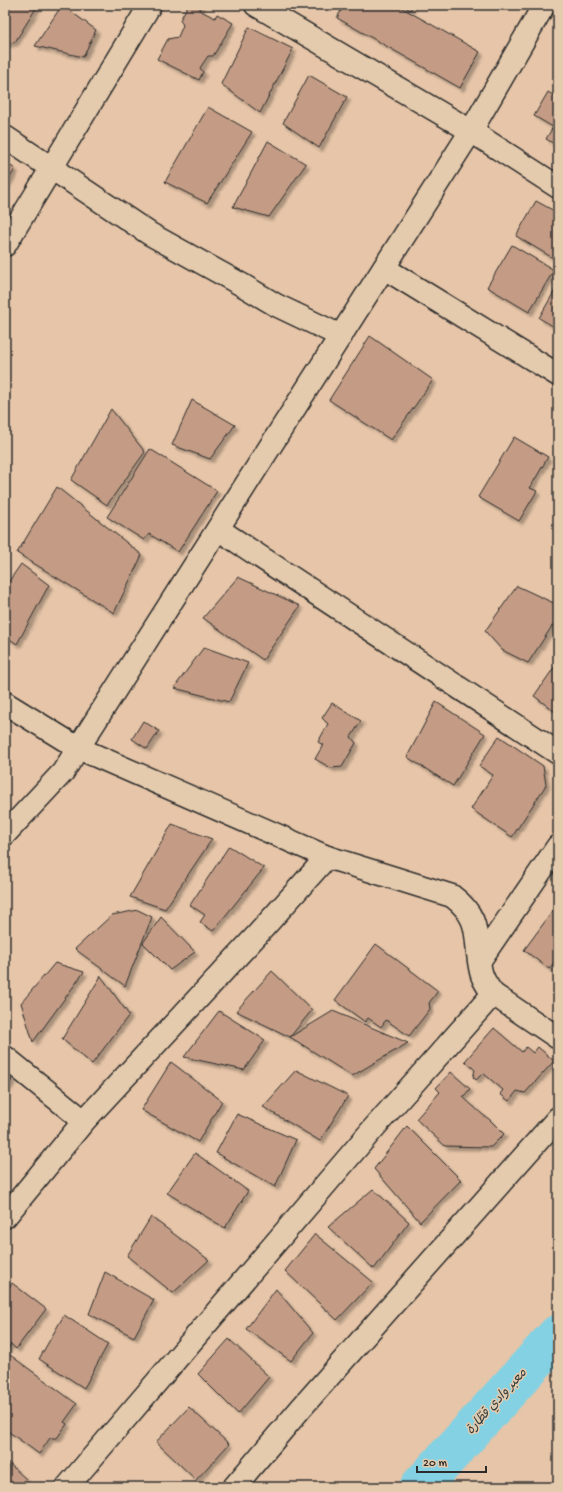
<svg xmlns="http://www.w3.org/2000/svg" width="563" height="1492" viewBox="0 0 563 1492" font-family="'Gochi Hand','Playpen Sans Arabic',sans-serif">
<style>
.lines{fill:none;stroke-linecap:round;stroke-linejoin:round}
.river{stroke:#84d1e3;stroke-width:41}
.building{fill:#c49c85;stroke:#2b2b2b;filter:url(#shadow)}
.minor-casing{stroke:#2b2b2b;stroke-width:25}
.minor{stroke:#e5cbad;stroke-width:22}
.labels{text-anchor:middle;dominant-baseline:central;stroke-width:3;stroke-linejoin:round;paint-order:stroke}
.water-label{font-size:13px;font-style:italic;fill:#343c3d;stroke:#e5cbad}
</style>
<defs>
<filter id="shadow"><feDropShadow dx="3.5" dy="3.5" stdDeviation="1" flood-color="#0004"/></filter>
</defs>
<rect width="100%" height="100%" fill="#e6c5a8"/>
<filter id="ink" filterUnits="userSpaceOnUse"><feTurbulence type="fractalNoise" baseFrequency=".025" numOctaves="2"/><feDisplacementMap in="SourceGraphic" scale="8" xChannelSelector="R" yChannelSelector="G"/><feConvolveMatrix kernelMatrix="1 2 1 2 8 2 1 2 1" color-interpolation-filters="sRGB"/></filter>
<g filter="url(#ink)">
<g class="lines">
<path class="river" d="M 420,1487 L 558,1335"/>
</g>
<g class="building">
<path d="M 5,5 L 38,5 L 15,42 L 5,44 Z"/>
<path d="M 62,5 L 96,30 L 83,57 L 35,46 Z"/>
<path d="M 188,5 L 202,5 L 199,10 L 215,18 L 217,14 L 233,23 L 213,56 L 208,56 L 200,68 L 203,72 L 199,80 L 157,59 L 168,39 L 178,37 L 183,25 L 180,20 Z"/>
<path d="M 344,5 L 397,5 L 480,52 L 460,88 L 337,18 Z"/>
<path d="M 402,5 L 413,5 L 410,10 Z"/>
<path d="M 249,27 L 293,49 L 260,113 L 221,84 Z"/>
<path d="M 309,75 L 347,97 L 319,148 L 283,123 Z"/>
<path d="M 548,92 L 558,98 L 558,146 L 546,139 L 553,127 L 534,116 Z"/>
<path d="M 208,107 L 252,132 L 207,203 L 165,182 Z"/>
<path d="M 268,141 L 306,164 L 269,217 L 233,207 Z"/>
<path d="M 5,162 L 15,169 L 5,186 Z"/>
<path d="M 536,201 L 558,213 L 558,261 L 516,236 Z"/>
<path d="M 512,245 L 554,270 L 529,312 L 487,287 Z"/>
<path d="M 558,285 L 558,329 L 539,318 Z"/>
<path d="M 370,336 L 433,380 L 391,440 L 329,400 Z"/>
<path d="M 192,400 L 235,425 L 210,459 L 172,445 Z"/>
<path d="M 111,409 L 145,452 L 107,505 L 71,480 Z"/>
<path d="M 514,437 L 548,457 L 530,488 L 537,491 L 519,521 L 478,497 Z"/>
<path d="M 150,449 L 217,491 L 178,552 L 149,534 L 144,540 L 107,517 Z"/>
<path d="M 57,487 L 142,555 L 114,613 L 17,553 Z"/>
<path d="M 21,564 L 49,585 L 17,644 L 5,636 L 5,587 Z"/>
<path d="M 238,577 L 300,606 L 263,660 L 203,618 Z"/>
<path d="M 517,586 L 558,605 L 558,617 L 528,663 L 502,650 L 485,631 Z"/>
<path d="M 204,647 L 248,663 L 229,702 L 174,688 Z"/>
<path d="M 558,662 L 558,714 L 534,696 Z"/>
<path d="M 436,702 L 485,734 L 453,786 L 407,757 Z"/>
<path d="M 332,703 L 361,721 L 351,737 L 356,743 L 342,767 L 331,768 L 315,759 L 323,745 L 318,742 L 328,724 L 322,718 Z"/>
<path d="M 143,721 L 159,731 L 147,749 L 132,739 Z"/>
<path d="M 499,736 L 543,766 L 546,785 L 512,837 L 471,809 L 493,775 L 479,766 Z"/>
<path d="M 172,824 L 212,839 L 165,909 L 130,897 Z"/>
<path d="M 229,846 L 264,868 L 213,931 L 200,922 L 205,915 L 190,905 Z"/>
<path d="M 555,908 L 558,911 L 558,957 L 549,969 L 524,950 Z"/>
<path d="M 138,910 L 152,917 L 125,986 L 75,949 L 112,915 Z"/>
<path d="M 161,917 L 195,952 L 170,970 L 143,943 Z"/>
<path d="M 376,944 L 438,991 L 429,1003 L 430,1009 L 409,1036 L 386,1020 L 381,1027 L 368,1018 L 365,1022 L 335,1000 Z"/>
<path d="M 55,963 L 84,972 L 33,1042 L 21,1003 Z"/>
<path d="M 272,971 L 312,1010 L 290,1037 L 236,1011 Z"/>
<path d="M 101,976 L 129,1015 L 92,1064 L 62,1039 Z"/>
<path d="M 558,981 L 558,992 L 553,988 Z"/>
<path d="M 219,1011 L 265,1040 L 244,1070 L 184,1057 Z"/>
<path d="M 333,1011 L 408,1043 L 352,1076 L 290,1037 Z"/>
<path d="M 494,1028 L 522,1052 L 526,1047 L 533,1053 L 538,1047 L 554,1061 L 525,1093 L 517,1091 L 509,1101 L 500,1094 L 503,1090 L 483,1073 L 476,1080 L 473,1077 L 475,1070 L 465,1061 Z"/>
<path d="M 171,1062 L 222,1101 L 198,1142 L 141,1110 Z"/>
<path d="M 296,1070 L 348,1096 L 320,1141 L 263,1107 Z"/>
<path d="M 451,1072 L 470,1089 L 463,1097 L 483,1115 L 489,1119 L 504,1134 L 491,1147 L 445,1146 L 416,1119 L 440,1092 L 436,1088 Z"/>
<path d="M 5,1073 L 12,1080 L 5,1091 Z"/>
<path d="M 237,1114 L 296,1140 L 275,1187 L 216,1153 Z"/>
<path d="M 407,1126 L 461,1180 L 420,1222 L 374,1169 Z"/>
<path d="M 195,1153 L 248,1191 L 225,1228 L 167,1193 Z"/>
<path d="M 373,1189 L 409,1222 L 374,1269 L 328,1227 Z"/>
<path d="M 151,1217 L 209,1260 L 173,1293 L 127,1256 Z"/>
<path d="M 315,1234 L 373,1282 L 337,1320 L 285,1271 Z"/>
<path d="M 105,1272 L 154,1300 L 134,1337 L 89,1314 Z"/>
<path d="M 12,1283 L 46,1309 L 16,1349 L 11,1344 L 5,1352 L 5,1289 L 7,1291 Z"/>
<path d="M 276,1289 L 313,1333 L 291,1361 L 246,1329 Z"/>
<path d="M 64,1315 L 108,1344 L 84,1388 L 39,1359 Z"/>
<path d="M 229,1339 L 269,1377 L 238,1414 L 198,1374 Z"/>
<path d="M 10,1355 L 77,1404 L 64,1422 L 67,1424 L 57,1438 L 50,1438 L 39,1454 L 5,1429 L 5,1363 Z"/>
<path d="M 189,1407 L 229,1444 L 196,1480 L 156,1442 Z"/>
<path d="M 5,1460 L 26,1479 L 18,1487 L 5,1487 Z"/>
</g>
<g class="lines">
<defs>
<g id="minor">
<path d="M 544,5 L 471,131 L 558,187"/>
<path d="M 5,137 L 150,234 L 244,286 L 276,305 L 341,336"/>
<path d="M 5,245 L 150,5"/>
<path d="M 384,268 L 558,375"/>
<path d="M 218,529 L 558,753"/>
<path d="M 5,703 L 78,748 L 327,857 L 452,896 C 484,920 473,939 481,972 C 483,981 488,987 493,994 L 558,1038"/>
<path d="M 5,834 L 63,772 L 471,131 L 256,5"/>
<path d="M 480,960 L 558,846"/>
<path d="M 5,1057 L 84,1121"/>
<path d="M 5,1217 L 84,1121 L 257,935 L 327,857"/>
<path d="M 67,1487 L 372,1130 L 493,994"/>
<path d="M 234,1487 L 302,1407 L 558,1118"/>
</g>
</defs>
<use href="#minor" class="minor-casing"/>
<use href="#minor" class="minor"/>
</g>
</g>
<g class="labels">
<g class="water-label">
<text transform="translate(497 1402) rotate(-48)">معبر وادي قطّارة</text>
</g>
</g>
<rect width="563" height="1492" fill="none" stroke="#e5cbad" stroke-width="20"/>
<rect x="10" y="10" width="543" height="1472" fill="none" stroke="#2b2b2b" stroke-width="1.5" filter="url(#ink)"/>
<path d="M417 1466v6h69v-6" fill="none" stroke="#2b2b2b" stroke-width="2"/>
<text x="423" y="1466" font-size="12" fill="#2b2b2b" stroke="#e5cbad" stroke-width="3" paint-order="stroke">20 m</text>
</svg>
